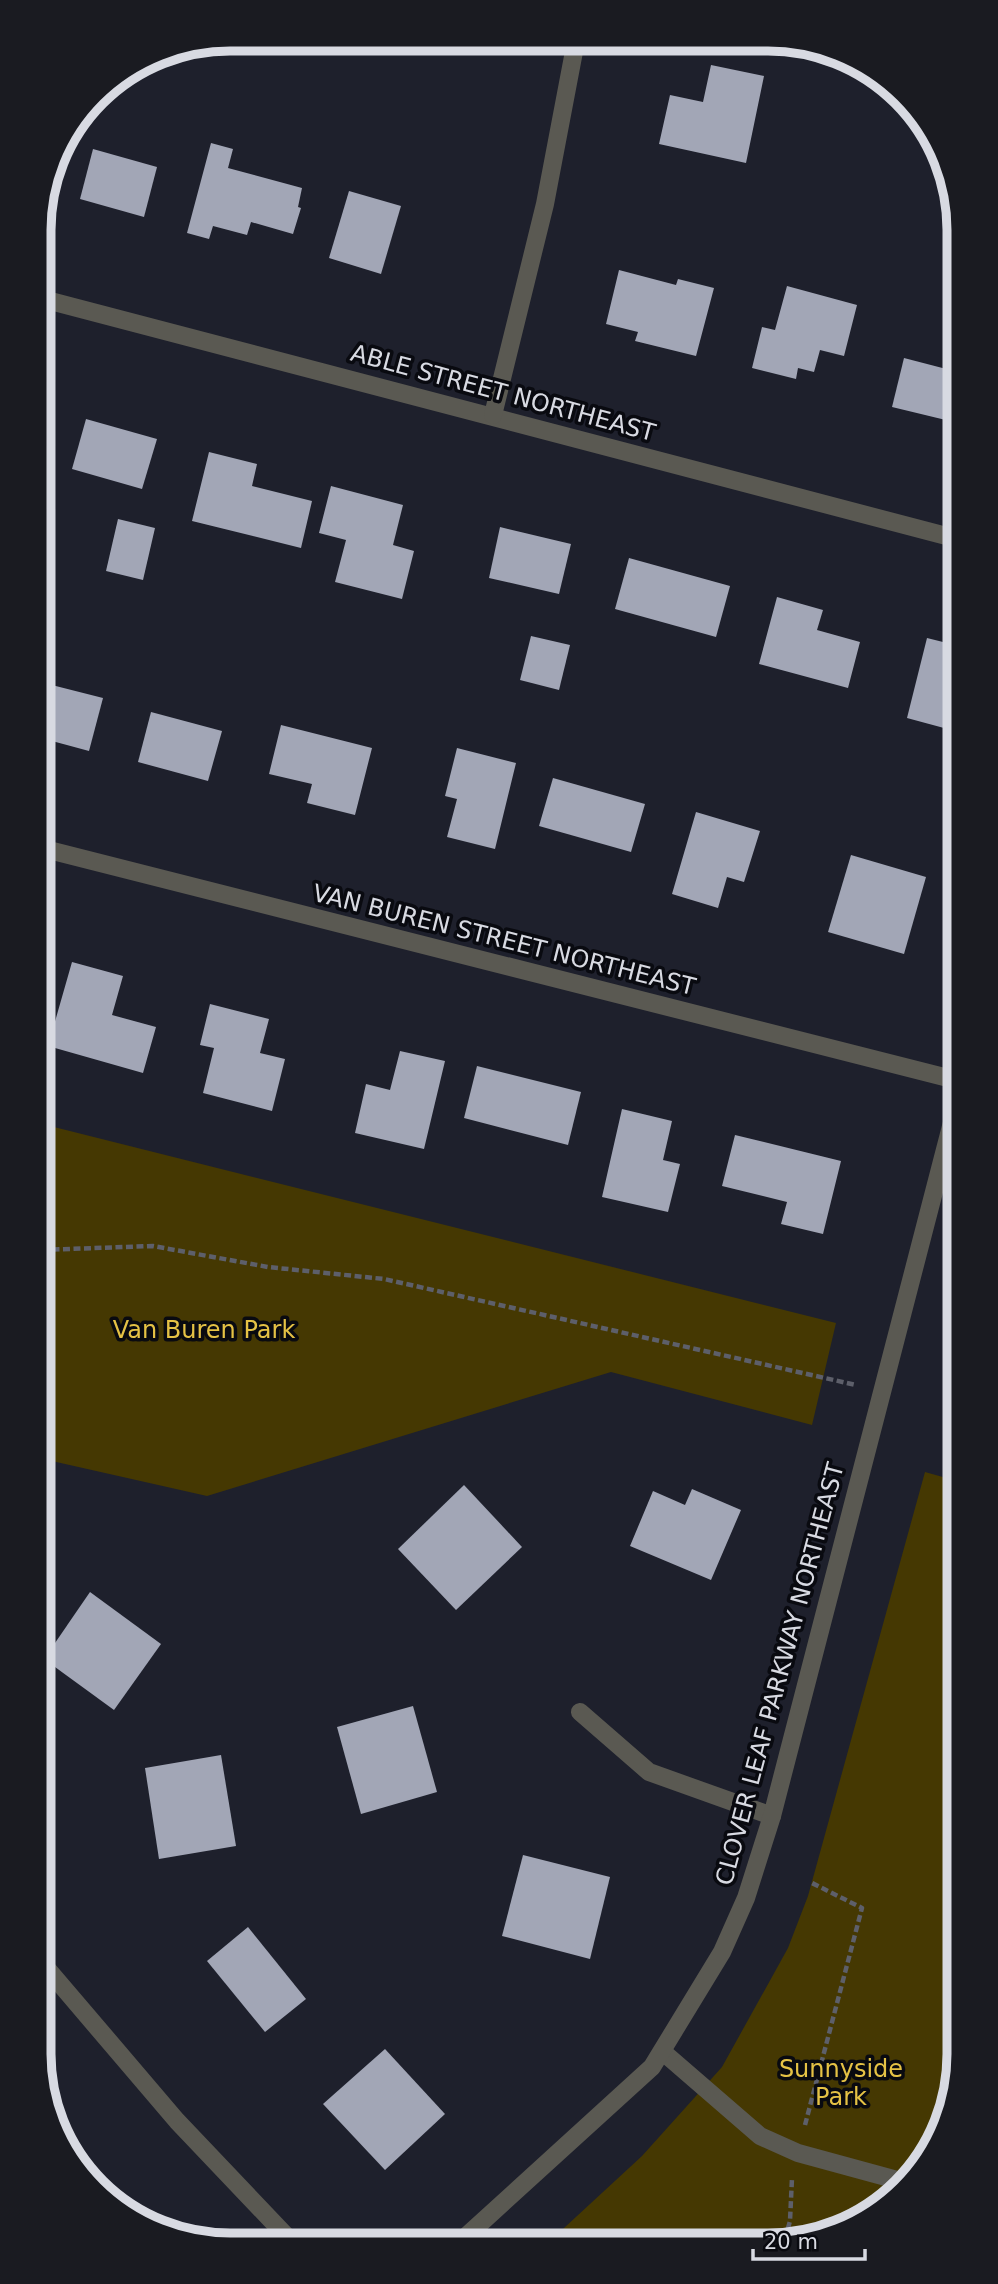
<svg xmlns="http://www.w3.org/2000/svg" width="998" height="2284" viewBox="0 0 998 2284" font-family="'DejaVu Sans',sans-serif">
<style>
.green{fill:#453802}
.building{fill:#a2a6b6}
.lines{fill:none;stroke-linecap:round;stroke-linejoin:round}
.path{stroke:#5d5f6a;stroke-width:4.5;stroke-dasharray:7 3.5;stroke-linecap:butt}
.service{stroke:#5a5952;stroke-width:18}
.minor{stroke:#5a5952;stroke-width:18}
.tertiary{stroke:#5a5952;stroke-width:18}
.labels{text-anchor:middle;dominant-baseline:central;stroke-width:7;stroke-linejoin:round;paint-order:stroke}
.street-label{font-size:24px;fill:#d8dae2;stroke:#090a10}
.park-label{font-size:24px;fill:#e5c245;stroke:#090a10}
.rim{fill:none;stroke:#d8dae2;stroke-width:9}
</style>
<rect width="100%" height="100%" fill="#1e202c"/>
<g class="green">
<path d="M 42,1124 L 836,1323 L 812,1425 L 611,1372 L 207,1496 L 43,1459 Z"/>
<path d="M 925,1472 L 957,1481 L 959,2067 L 945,2127 L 912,2180 L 817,2239 L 551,2240 L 642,2156 L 722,2067 L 788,1948 L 808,1896 Z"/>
</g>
<g class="building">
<path d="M 351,39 L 440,40 L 440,45 L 351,44 Z"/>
<path d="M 711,65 L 764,76 L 746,163 L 659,144 L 670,95 L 703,102 Z"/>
<path d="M 211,143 L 233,149 L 228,168 L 302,188 L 298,207 L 301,208 L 293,234 L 251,222 L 247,235 L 213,226 L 209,239 L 187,233 Z"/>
<path d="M 93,149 L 157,167 L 144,217 L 80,199 Z"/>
<path d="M 349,191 L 401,206 L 381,274 L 329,258 Z"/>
<path d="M 619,270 L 676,285 L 678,279 L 714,288 L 696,356 L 635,341 L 638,332 L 606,324 Z"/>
<path d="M 787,286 L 857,305 L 844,356 L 820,350 L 814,372 L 798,368 L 796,379 L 752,368 L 762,327 L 775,330 Z"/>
<path d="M 904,358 L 954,371 L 954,422 L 892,407 Z"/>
<path d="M 86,419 L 157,439 L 142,489 L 72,469 Z"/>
<path d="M 209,452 L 257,464 L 252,486 L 312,501 L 301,548 L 192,521 Z"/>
<path d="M 331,486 L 403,505 L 393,545 L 414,551 L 402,599 L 335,582 L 346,540 L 319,533 Z"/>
<path d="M 118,519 L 155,528 L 143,580 L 106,571 Z"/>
<path d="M 500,527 L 571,544 L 559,594 L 489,578 Z"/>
<path d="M 629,558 L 730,586 L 716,637 L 615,609 Z"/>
<path d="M 777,597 L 823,610 L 817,630 L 860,642 L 848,688 L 759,664 Z"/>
<path d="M 531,636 L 570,645 L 559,690 L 520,680 Z"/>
<path d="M 927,638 L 955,645 L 955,731 L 907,718 Z"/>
<path d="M 40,682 L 103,698 L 89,751 L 41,738 Z"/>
<path d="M 151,712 L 222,731 L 208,781 L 138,762 Z"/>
<path d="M 281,725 L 372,748 L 355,815 L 307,803 L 312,784 L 269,774 Z"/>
<path d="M 457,748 L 516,763 L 495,849 L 447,837 L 457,799 L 445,796 Z"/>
<path d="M 553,778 L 645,804 L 631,852 L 539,826 Z"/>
<path d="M 696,812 L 760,831 L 744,882 L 727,877 L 718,908 L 672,894 Z"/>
<path d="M 851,855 L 926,877 L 904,954 L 828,932 Z"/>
<path d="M 72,962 L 123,976 L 112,1015 L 156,1027 L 143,1073 L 48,1046 Z"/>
<path d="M 210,1004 L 269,1019 L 260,1053 L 285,1059 L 272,1111 L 203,1093 L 214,1048 L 200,1045 Z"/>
<path d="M 400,1051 L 445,1061 L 424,1149 L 355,1133 L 366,1084 L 390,1090 Z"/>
<path d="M 477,1066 L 581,1092 L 568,1145 L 464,1118 Z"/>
<path d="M 622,1109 L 672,1121 L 663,1160 L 680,1164 L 668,1212 L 602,1197 Z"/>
<path d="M 735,1135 L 841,1161 L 823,1234 L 781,1224 L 787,1202 L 722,1186 Z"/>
<path d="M 464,1485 L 522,1547 L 456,1610 L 398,1549 Z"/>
<path d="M 692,1489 L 741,1510 L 711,1580 L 630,1546 L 653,1491 L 685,1505 Z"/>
<path d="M 90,1592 L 161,1644 L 114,1710 L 44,1659 Z"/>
<path d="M 413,1706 L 437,1792 L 361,1814 L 337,1727 Z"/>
<path d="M 221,1755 L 236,1846 L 159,1859 L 145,1768 Z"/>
<path d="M 523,1855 L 610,1877 L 590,1959 L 502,1936 Z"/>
<path d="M 248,1927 L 306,1999 L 265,2032 L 207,1961 Z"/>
<path d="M 385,2049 L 445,2114 L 385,2170 L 323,2104 Z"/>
</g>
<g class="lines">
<g class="path">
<path d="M 42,1250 L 153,1246 L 268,1267 L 384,1279 L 856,1385"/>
<path d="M 805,2125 L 862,1908 L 810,1882"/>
<path d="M 785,2239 L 790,2221 L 792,2178"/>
</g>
<path class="service" d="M 663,2052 L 760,2136 L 798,2153 L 908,2183"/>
<g class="minor">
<path d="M 39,298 L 954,538"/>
<path d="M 493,415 L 545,204 L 576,41"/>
<path d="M 41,848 L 956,1080"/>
<path d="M 580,1712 L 649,1772 L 772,1816"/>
<path d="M 44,1965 L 177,2121 L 291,2241"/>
</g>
<path class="tertiary" d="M 461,2241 L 652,2067 L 722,1952 L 746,1898 L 772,1816 L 956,1107"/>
</g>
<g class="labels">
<g class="street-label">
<text transform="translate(503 393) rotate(15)">ABLE STREET NORTHEAST</text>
<text transform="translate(504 940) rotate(14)">VAN BUREN STREET NORTHEAST</text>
<text transform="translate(780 1674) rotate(-75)">CLOVER LEAF PARKWAY NORTHEAST</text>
</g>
<g class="park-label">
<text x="204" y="1330">Van Buren Park</text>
<text x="841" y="2069">Sunnyside<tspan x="841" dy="28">Park</tspan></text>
</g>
</g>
<path d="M0 0H998V2284H0ZM230 51H768A179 179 0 0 1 947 230V2054A179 179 0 0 1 768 2233H230A179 179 0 0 1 51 2054V230A179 179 0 0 1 230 51Z" fill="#1a1b21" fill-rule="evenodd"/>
<path class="rim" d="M230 51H768A179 179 0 0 1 947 230V2054A179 179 0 0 1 768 2233H230A179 179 0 0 1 51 2054V230A179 179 0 0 1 230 51Z"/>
<path d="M753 2249v10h112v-10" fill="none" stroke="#d8dae2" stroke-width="3.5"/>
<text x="764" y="2249" font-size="21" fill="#d8dae2" stroke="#090a10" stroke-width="5" paint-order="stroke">20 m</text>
</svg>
